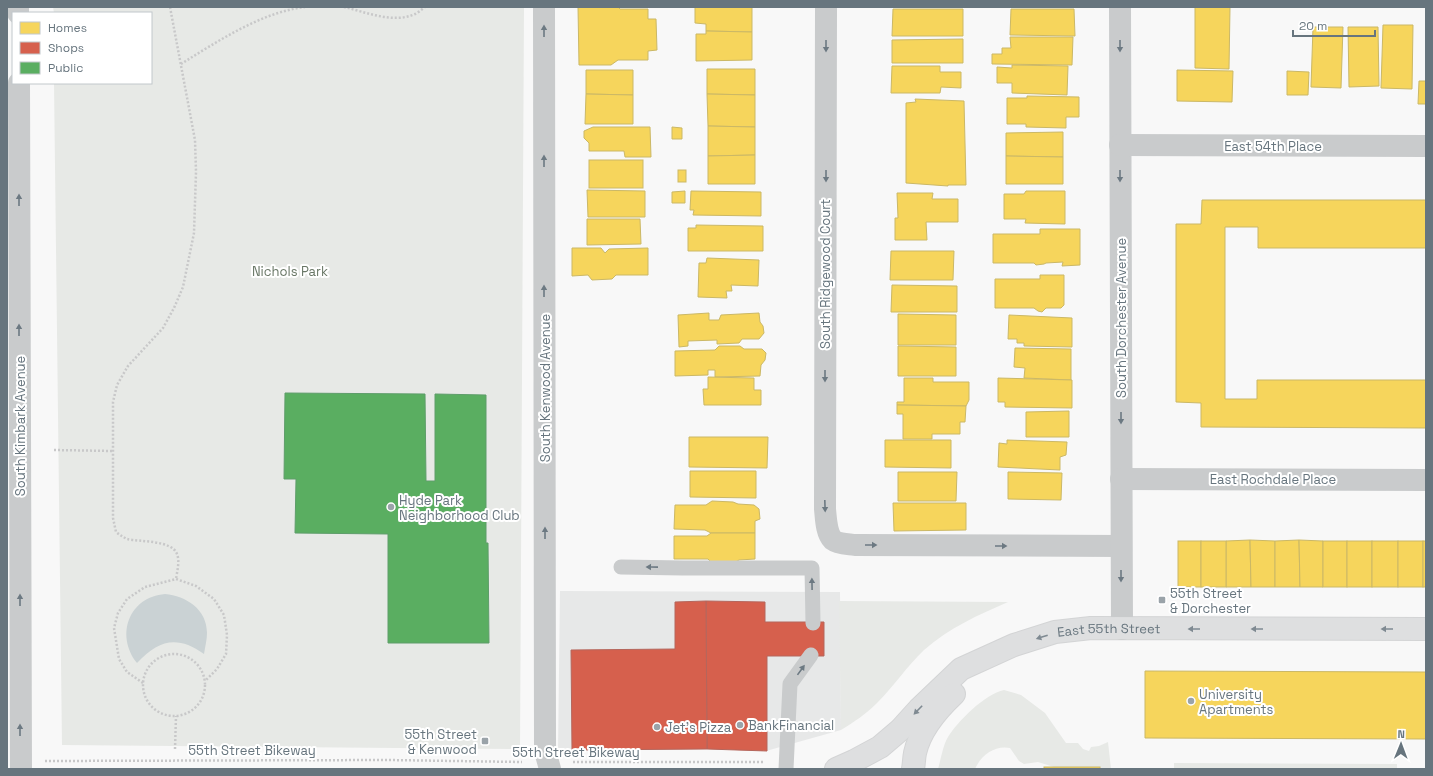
<svg xmlns="http://www.w3.org/2000/svg" width="1433" height="776" viewBox="0 0 1433 776" font-family="'Space Grotesk',sans-serif">
<style>
.built{fill:#e7e8e8}
.green{fill:#e7e9e6}
.water{fill:#cad2d4}
.homes{fill:#f6d55c;stroke:#cbb866}
.shops{fill:#d6604d;stroke:#b5665c}
.public{fill:#5aae61;stroke:#5e9d6a}
.lines{fill:none;stroke-linecap:round;stroke-linejoin:round}
.secondary-casing{stroke:#d3d4d5;stroke-width:24}
.path{stroke:#c8c8c9;stroke-width:2.5;stroke-dasharray:2 2;stroke-linecap:butt}
.lane{stroke:#c9cbcc;stroke-width:15}
.street{stroke:#c9cbcc;stroke-width:22}
.secondary{stroke:#dedfe0;stroke-width:22}
.oneway{fill:#6c7982}
.oneway2{fill:#7f8a92}
.poi-dot{fill:#9aa3a9;stroke:#fff;stroke-width:1.5}
.labels{text-anchor:middle;dominant-baseline:central;stroke-width:4;stroke-linejoin:round;paint-order:stroke}
.street-label{font-size:13px;fill:#67757e;stroke:#fff}
.park-label{font-size:13px;fill:#697766;stroke:#fff}
.poi-label{font-size:13px;fill:#67757e;stroke:#fff;text-anchor:start}
</style>
<rect width="100%" height="100%" fill="#f8f8f8"/>
<path class="built" d="M 560,591 L 840,592 L 841,730 L 766,751 L 707,749 L 558,751 Z"/>
<g class="green">
<path d="M 53,7 L 524,7 L 520,749 L 62,745 L 54,83 L 151,83 L 151,13 L 54,13 Z"/>
<path d="M 839,601 L 1008,602 C 978,615 949,628 924,650 C 907,666 894,686 877,703 C 866,714 854,722 841,730 Z"/>
<path d="M 1004,690 L 1021,695 L 1045,713 L 1066,743 L 1078,743 L 1083,749 L 1089,751 L 1091,747 L 1099,746 L 1108,742 L 1111,769 L 1100,769 L 1100,767 L 1054,767 L 1038,762 L 1024,764 L 1019,761 L 1010,748 C 995,745 981,755 975,769 L 938,769 C 941,759 943,745 948,737 C 958,721 985,694 1004,690 Z"/>
<path d="M 1174,763 L 1397,764 L 1397,769 L 1174,769 Z"/>
</g>
<path class="water" d="M 165,594 C 186,596 207,609 207,633 C 207,640 205,647 204,654 C 177,635 159,640 137,663 C 115,635 129,597 165,594 Z"/>
<g class="homes">
<path d="M 578,7 L 618,7 L 620,9 L 648,9 L 648,19 L 656,19 L 657,50 L 648,51 L 648,60 L 618,60 L 611,65 L 579,65 Z"/>
<path d="M 695,7 L 752,7 L 752,32 L 706,31 L 706,24 L 695,23 Z"/>
<path d="M 1195,7 L 1230,7 L 1229,69 L 1195,68 Z"/>
<path d="M 893,9 L 963,9 L 963,36 L 892,36 Z"/>
<path d="M 1011,9 L 1074,9 L 1075,36 L 1010,35 Z"/>
<path d="M 1383,25 L 1413,25 L 1412,89 L 1381,88 Z"/>
<path d="M 1313,27 L 1343,27 L 1341,88 L 1311,87 Z"/>
<path d="M 1348,27 L 1378,27 L 1379,86 L 1349,87 Z"/>
<path d="M 706,31 L 752,32 L 752,60 L 696,61 L 696,34 L 706,34 Z"/>
<path d="M 1010,37 L 1073,37 L 1072,65 L 992,64 L 992,54 L 1002,54 L 1002,48 L 1011,48 Z"/>
<path d="M 963,39 L 963,63 L 892,63 L 892,40 Z"/>
<path d="M 1012,65 L 1068,66 L 1067,95 L 1012,93 L 1012,83 L 997,83 L 997,67 L 1012,68 Z"/>
<path d="M 892,66 L 940,66 L 940,72 L 961,72 L 961,88 L 941,87 L 940,93 L 891,93 Z"/>
<path d="M 707,69 L 755,69 L 755,95 L 707,94 Z"/>
<path d="M 586,70 L 633,70 L 633,95 L 586,94 Z"/>
<path d="M 1177,70 L 1233,71 L 1232,102 L 1177,101 Z"/>
<path d="M 1287,71 L 1309,72 L 1308,95 L 1287,95 Z"/>
<path d="M 1419,81 L 1426,81 L 1426,104 L 1418,104 Z"/>
<path d="M 586,94 L 633,95 L 633,124 L 585,124 Z"/>
<path d="M 707,94 L 755,95 L 755,127 L 708,126 Z"/>
<path d="M 1027,96 L 1079,97 L 1079,117 L 1066,117 L 1066,128 L 1026,127 L 1026,124 L 1007,124 L 1007,98 L 1027,98 Z"/>
<path d="M 915,99 L 964,101 L 966,185 L 948,185 L 948,186 L 906,183 L 906,103 L 916,102 Z"/>
<path d="M 708,126 L 755,127 L 755,155 L 708,156 Z"/>
<path d="M 593,127 L 650,127 L 651,157 L 625,157 L 624,151 L 589,151 L 589,143 L 584,138 L 584,131 Z"/>
<path d="M 672,127 L 682,128 L 682,139 L 672,139 Z"/>
<path d="M 1063,132 L 1063,157 L 1006,156 L 1006,133 Z"/>
<path d="M 755,155 L 755,184 L 708,184 L 708,156 Z"/>
<path d="M 1006,156 L 1063,157 L 1063,184 L 1006,184 Z"/>
<rect x="589" y="160" width="54" height="28"/>
<rect x="678" y="170" width="8" height="12"/>
<path d="M 587,190 L 645,191 L 645,217 L 588,217 Z"/>
<path d="M 685,191 L 685,203 L 672,203 L 672,192 Z"/>
<path d="M 691,191 L 761,192 L 761,216 L 693,215 L 694,210 L 690,210 Z"/>
<path d="M 1026,191 L 1065,191 L 1065,224 L 1025,223 L 1026,219 L 1004,219 L 1004,194 L 1024,194 Z"/>
<path d="M 897,193 L 933,193 L 932,199 L 958,199 L 958,222 L 926,222 L 927,240 L 895,240 L 895,218 L 898,218 Z"/>
<path d="M 1202,200 L 1426,200 L 1426,248 L 1258,248 L 1258,227 L 1225,227 L 1225,399 L 1257,399 L 1257,380 L 1426,380 L 1426,428 L 1201,427 L 1201,403 L 1176,402 L 1176,224 L 1201,224 Z"/>
<path d="M 587,219 L 640,219 L 641,244 L 587,245 Z"/>
<path d="M 696,225 L 763,226 L 763,251 L 688,251 L 688,228 L 696,228 Z"/>
<path d="M 1040,229 L 1080,229 L 1080,265 L 1062,266 L 1063,262 L 1046,263 L 1044,264 L 1036,265 L 1034,263 L 993,263 L 993,234 L 1040,234 Z"/>
<path d="M 572,248 L 601,248 L 605,253 L 609,249 L 648,248 L 648,275 L 616,275 L 612,279 L 592,280 L 588,275 L 572,276 Z"/>
<path d="M 891,251 L 954,251 L 953,280 L 890,280 Z"/>
<path d="M 707,258 L 759,260 L 758,286 L 731,285 L 732,291 L 726,291 L 727,298 L 698,297 L 699,263 L 706,263 Z"/>
<path d="M 1040,275 L 1064,275 L 1064,305 L 1061,308 L 1046,308 L 1042,312 L 1038,311 L 1034,308 L 995,308 L 995,279 L 1040,279 Z"/>
<path d="M 892,285 L 957,286 L 957,312 L 891,312 Z"/>
<path d="M 709,313 L 709,320 L 719,320 L 721,315 L 759,313 L 760,322 L 763,326 L 764,333 L 759,339 L 742,339 L 739,343 L 717,344 L 717,340 L 688,341 L 688,346 L 679,347 L 678,315 Z"/>
<path d="M 898,314 L 956,315 L 956,345 L 898,345 Z"/>
<path d="M 1009,315 L 1072,318 L 1072,347 L 1024,346 L 1024,343 L 1017,343 L 1017,339 L 1008,339 Z"/>
<path d="M 719,346 L 740,346 L 744,349 L 762,349 L 766,353 L 765,360 L 761,365 L 760,376 L 715,377 L 715,370 L 708,370 L 708,375 L 675,376 L 675,351 L 715,350 Z"/>
<path d="M 898,346 L 956,347 L 956,376 L 898,376 Z"/>
<path d="M 1015,348 L 1071,349 L 1071,380 L 1024,378 L 1025,368 L 1014,367 Z"/>
<path d="M 708,377 L 754,378 L 754,390 L 761,390 L 761,405 L 704,405 L 703,389 L 708,389 Z"/>
<path d="M 904,378 L 933,378 L 933,382 L 969,382 L 969,400 L 966,406 L 897,405 L 897,402 L 904,402 Z"/>
<path d="M 998,378 L 1072,380 L 1072,408 L 1005,407 L 1005,402 L 998,402 Z"/>
<path d="M 897,405 L 966,406 L 965,422 L 960,422 L 960,434 L 932,434 L 932,439 L 903,439 L 903,414 L 897,414 Z"/>
<path d="M 1069,411 L 1069,437 L 1026,437 L 1026,412 Z"/>
<path d="M 689,437 L 768,437 L 767,468 L 689,467 Z"/>
<path d="M 885,440 L 951,440 L 951,468 L 885,467 Z"/>
<path d="M 1007,440 L 1067,442 L 1066,455 L 1060,457 L 1060,470 L 998,467 L 999,443 L 1007,444 Z"/>
<path d="M 690,471 L 756,471 L 756,498 L 690,497 Z"/>
<path d="M 898,472 L 957,472 L 956,501 L 898,501 Z"/>
<path d="M 1008,472 L 1062,473 L 1061,500 L 1008,499 Z"/>
<path d="M 712,501 L 733,502 L 738,504 L 754,505 L 759,509 L 760,519 L 755,521 L 755,533 L 711,533 L 705,530 L 674,529 L 675,505 L 706,505 Z"/>
<path d="M 893,503 L 966,503 L 966,530 L 894,531 Z"/>
<path d="M 711,533 L 755,533 L 755,559 L 739,560 L 732,564 L 713,564 L 708,559 L 674,559 L 674,536 L 707,536 Z"/>
<path d="M 1250,540 L 1251,587 L 1226,587 L 1226,541 Z"/>
<path d="M 1250,540 L 1275,541 L 1275,587 L 1251,587 Z"/>
<path d="M 1299,540 L 1300,587 L 1275,587 L 1275,541 Z"/>
<path d="M 1299,540 L 1323,541 L 1323,587 L 1300,587 Z"/>
<rect x="1178" y="541" width="23" height="46"/>
<rect x="1201" y="541" width="25" height="46"/>
<rect x="1323" y="541" width="24" height="46"/>
<rect x="1347" y="541" width="25" height="46"/>
<rect x="1372" y="541" width="26" height="46"/>
<rect x="1398" y="541" width="25" height="46"/>
<rect x="1423" y="541" width="3" height="46"/>
<path d="M 1145,671 L 1426,672 L 1426,739 L 1145,738 Z"/>
<rect x="1044" y="767" width="56" height="2"/>
</g>
<g class="shops">
<path d="M 706,601 L 765,602 L 765,622 L 824,622 L 824,656 L 767,656 L 767,751 L 707,749 Z"/>
<path d="M 706,601 L 707,749 L 572,750 L 571,650 L 675,649 L 675,602 Z"/>
</g>
<path class="public" d="M 285,393 L 425,394 L 426,481 L 435,481 L 435,394 L 486,395 L 486,543 L 488,543 L 489,643 L 388,643 L 388,534 L 295,533 L 296,479 L 284,479 Z"/>
<g class="lines">
<defs>
<g id="secondary">
<path id="s1" d="M 836,769 L 854,761 L 880,747 L 900,730 L 919,709 L 961,669 L 1014,645 L 1055,632 L 1091,628 L 1426,629"/>
<path d="M 913,769 C 914,764 914,758 915,753 C 920,730 937,710 954,694"/>
</g>
</defs>
<use href="#secondary" class="secondary-casing"/>
<g class="path">
<path d="M 170,7 L 195,140 L 196,172 L 194,233 L 183,287 L 174,308 L 163,328 L 128,366 L 117,385 L 113,402 L 113,518 L 116,532 C 120,535 123,537 127,539 C 140,542 172,540 177,554 C 180,561 177,572 176,579"/>
<path d="M 344,7 C 366,12 393,24 415,14 C 418,13 422,9 425,7"/>
<path d="M 181,64 C 218,41 262,12 305,7"/>
<path d="M 54,450 L 113,451"/>
<circle cx="174" cy="685" r="31"/>
<path d="M 143,683 L 127,672 L 119,659 L 114,628 L 118,613 L 127,599 L 145,587 L 176,579 L 196,586 L 214,599 L 224,615 L 227,635 L 226,654 L 217,669 L 205,681"/>
<path d="M 175,749 L 176,716"/>
<path d="M 45,761 L 388,760 L 522,762"/>
<path d="M 573,762 L 764,762"/>
</g>
<g class="lane">
<path d="M 621,567 L 683,568 L 812,568 L 813,623"/>
<path d="M 786,769 L 790,684 L 811,655"/>
</g>
<g class="street">
<path d="M 18,7 L 18,13"/>
<path d="M 544,7 L 545,751 L 550,769"/>
<path d="M 826,7 L 825,509 C 826,518 826,533 833,540 C 838,544 849,544 855,545 L 1121,546"/>
<path d="M 1120,7 L 1122,629"/>
<path d="M 19,83 L 21,769"/>
<path d="M 1120,145 L 1426,146"/>
<path d="M 1121,479 L 1426,480"/>
</g>
<use href="#secondary" class="secondary"/>
</g>
<defs><path id="oneway-solid" d="M-6-.8H1V-3.2L6.5 0L1 3.2V.8H-6Z"/></defs>
<g class="oneway">
<use href="#oneway-solid" transform="translate(544 31) rotate(-90)"/>
<use href="#oneway-solid" transform="translate(826 46) rotate(90)"/>
<use href="#oneway-solid" transform="translate(1120 46) rotate(90)"/>
<use href="#oneway-solid" transform="translate(544 161) rotate(-90)"/>
<use href="#oneway-solid" transform="translate(826 176) rotate(90)"/>
<use href="#oneway-solid" transform="translate(1120 176) rotate(90)"/>
<use href="#oneway-solid" transform="translate(19 200) rotate(-90)"/>
<use href="#oneway-solid" transform="translate(544 291) rotate(-90)"/>
<use href="#oneway-solid" transform="translate(19 330) rotate(-90)"/>
<use href="#oneway-solid" transform="translate(825 376) rotate(90)"/>
<use href="#oneway-solid" transform="translate(1121 418) rotate(90)"/>
<use href="#oneway-solid" transform="translate(825 506) rotate(88)"/>
<use href="#oneway-solid" transform="translate(545 533) rotate(-90)"/>
<use href="#oneway-solid" transform="translate(871 545)"/>
<use href="#oneway-solid" transform="translate(1001 546)"/>
<use href="#oneway-solid" transform="translate(652 567) rotate(-179)"/>
<use href="#oneway-solid" transform="translate(1121 576) rotate(90)"/>
<use href="#oneway-solid" transform="translate(812 584) rotate(-91)"/>
<use href="#oneway-solid" transform="translate(20 600) rotate(-90)"/>
<use href="#oneway-solid" transform="translate(801 670) rotate(-54)"/>
<use href="#oneway-solid" transform="translate(20 730) rotate(-90)"/>
</g>
<g class="oneway2">
<use href="#oneway-solid" transform="translate(1194 629) rotate(-180)"/>
<use href="#oneway-solid" transform="translate(1257 629) rotate(180)"/>
<use href="#oneway-solid" transform="translate(1387 629) rotate(180)"/>
<use href="#oneway-solid" transform="translate(1042 637) rotate(162)"/>
<use href="#oneway-solid" transform="translate(918 710) rotate(134)"/>
</g>
<g class="poi-dot">
<circle cx="391" cy="507" r="4"/>
<rect x="1158" y="596" width="8" height="8" rx="2"/>
<circle cx="1191" cy="701" r="4"/>
<circle cx="740" cy="725" r="4"/>
<circle cx="657" cy="727" r="4"/>
<rect x="481" y="737" width="8" height="8" rx="2"/>
</g>
<g class="labels">
<g class="street-label">
<text x="1273" y="146">East 54th Place</text>
<text transform="translate(825 274) rotate(-90)">South Ridgewood Court</text>
<text transform="translate(1121 318) rotate(-90)">South Dorchester Avenue</text>
<text transform="translate(545 388) rotate(-90)">South Kenwood Avenue</text>
<text transform="translate(20 426) rotate(-90)">South Kimbark Avenue</text>
<text x="1273" y="479">East Rochdale Place</text>
<text stroke="none"><textPath href="#s1" startOffset="317">East 55th Street</textPath></text>
<text x="252" y="750">55th Street Bikeway</text>
<text x="576" y="752">55th Street Bikeway</text>
</g>
<g class="park-label">
<text x="290" y="271">Nichols Park</text>
</g>
<g class="poi-label">
<text x="399" y="500">Hyde Park<tspan x="399" dy="15">Neighborhood Club</tspan></text>
<text x="1170" y="593">55th Street<tspan x="1170" dy="15">&amp; Dorchester</tspan></text>
<text x="1199" y="694">University<tspan x="1199" dy="15">Apartments</tspan></text>
<text x="748" y="725">BankFinancial</text>
<text x="665" y="727">Jet's Pizza</text>
<text x="477" y="734" text-anchor="end">55th Street<tspan x="477" dy="15">&amp; Kenwood</tspan></text>
</g>
</g>
<rect width="1433" height="776" fill="none" stroke="#67757e" stroke-width="16"/>
<rect x="12" y="12" width="140" height="72" fill="#ffffff" stroke="#c2c8cb"/>
<rect x="20" y="22" width="20" height="12" fill="#f6d55c" stroke="#c2c8cb"/>
<text x="48" y="32" font-size="12" fill="#67757e">Homes</text>
<rect x="20" y="42" width="20" height="12" fill="#d6604d" stroke="#c2c8cb"/>
<text x="48" y="52" font-size="12" fill="#67757e">Shops</text>
<rect x="20" y="62" width="20" height="12" fill="#5aae61" stroke="#c2c8cb"/>
<text x="48" y="72" font-size="12" fill="#67757e">Public</text>
<g transform="translate(1401 744) rotate(1)" stroke="#ffffff" stroke-width="3" paint-order="stroke">
<path d="M0-3L7 15L0 10L-7 15Z" fill="#67757e"/>
<text y="-6" font-size="11" font-weight="bold" text-anchor="middle" fill="#67757e">N</text>
</g>
<path d="M1293 30v6h82v-6" fill="none" stroke="#67757e" stroke-width="2"/>
<text x="1299" y="30" font-size="12" fill="#67757e" stroke="#ffffff" stroke-width="3" paint-order="stroke">20 m</text>
</svg>
